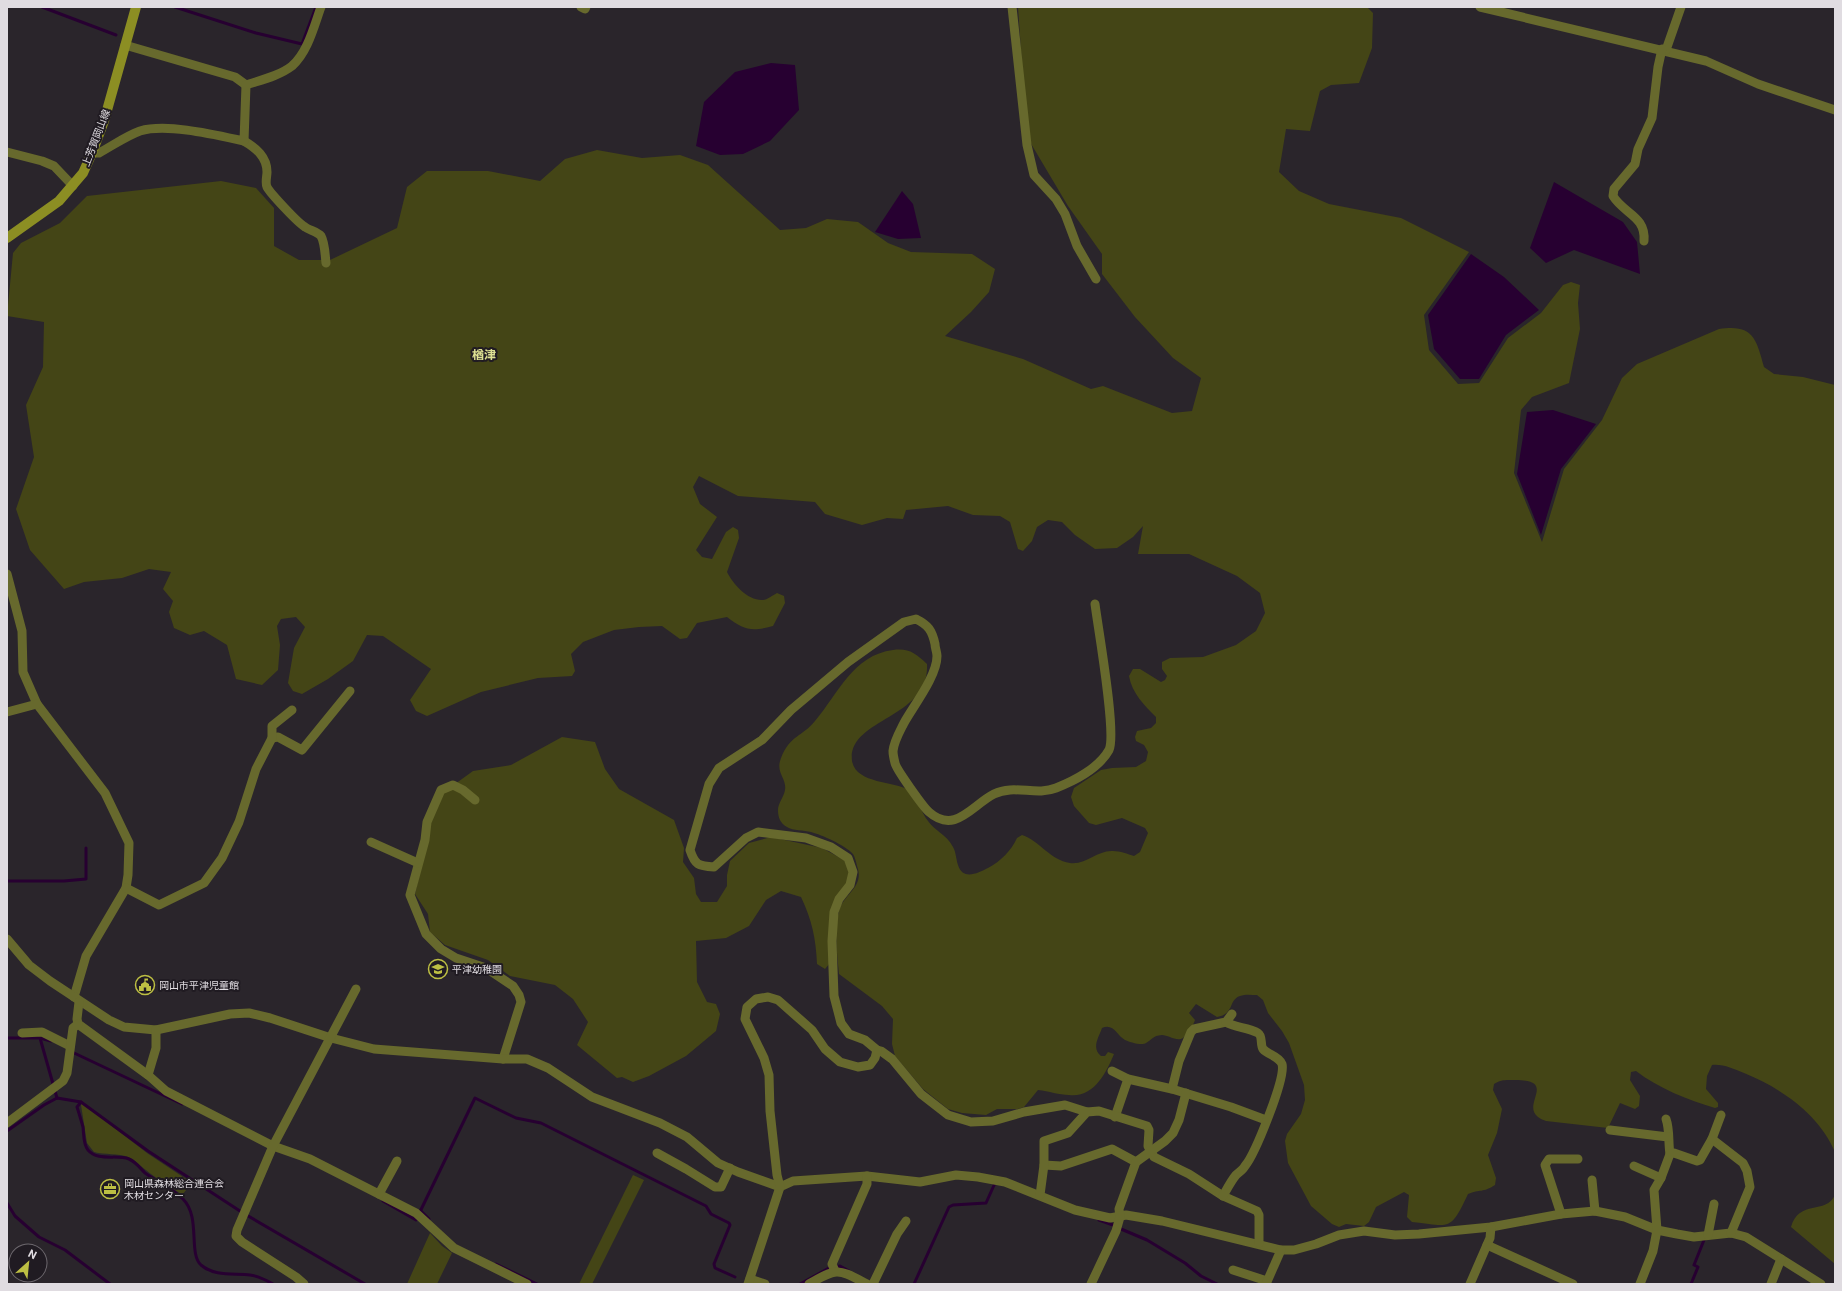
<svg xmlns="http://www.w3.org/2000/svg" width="1842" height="1291" viewBox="0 0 1842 1291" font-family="Roboto,'Noto Sans JP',sans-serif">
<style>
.green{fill:#444516}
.water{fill:#270031}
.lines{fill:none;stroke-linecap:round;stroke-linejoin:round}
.stream{stroke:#270031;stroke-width:3}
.minor{stroke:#67692d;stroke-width:9}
.secondary{stroke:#8c8e23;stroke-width:10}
.labels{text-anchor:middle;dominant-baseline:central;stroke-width:4;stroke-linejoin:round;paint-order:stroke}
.street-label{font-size:10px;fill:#e0dce1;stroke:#201b22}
.poi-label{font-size:10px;fill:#e0dce1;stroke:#201b22;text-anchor:start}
.quarter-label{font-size:12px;font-weight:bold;fill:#dee193;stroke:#201b22}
</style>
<rect width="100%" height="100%" fill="#2a252b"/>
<g class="green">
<path d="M 1018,7 L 1367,7 L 1373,13 L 1372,48 L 1359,83 L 1331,85 L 1320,91 L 1310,131 L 1286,129 L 1279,172 L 1299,191 L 1329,204 L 1401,218 L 1469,252 L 1424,315 L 1429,350 L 1458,384 L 1479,383 L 1508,338 L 1541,313 L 1563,285 L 1571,282 L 1580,285 L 1578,303 L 1580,329 L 1569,383 L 1532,397 L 1521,410 L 1514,473 L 1542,542 L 1564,469 L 1602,420 L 1622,378 L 1637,364 L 1719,329 C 1753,324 1756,338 1764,367 L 1774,374 L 1803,377 L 1835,385 L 1835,1152 C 1819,1114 1781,1088 1744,1073 C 1733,1069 1724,1064 1712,1065 L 1707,1076 L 1706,1089 L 1718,1103 L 1718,1107 L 1715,1108 C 1688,1100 1658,1088 1636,1071 L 1631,1072 L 1630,1080 L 1640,1096 L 1639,1106 L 1635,1109 L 1620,1103 L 1608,1128 L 1546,1121 C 1544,1120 1540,1119 1538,1117 C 1521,1104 1558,1080 1515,1080 C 1507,1080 1501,1079 1494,1084 L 1493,1090 L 1502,1109 L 1497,1133 L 1488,1155 L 1496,1178 L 1495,1185 C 1483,1193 1480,1189 1468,1194 C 1450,1232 1451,1226 1412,1222 L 1407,1217 L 1409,1195 L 1404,1192 L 1376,1207 L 1369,1222 L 1364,1226 L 1346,1224 L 1339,1227 L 1332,1224 L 1311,1206 L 1288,1163 L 1285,1141 L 1287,1134 L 1301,1114 L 1305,1100 L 1304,1085 L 1289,1043 L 1282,1031 L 1268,1013 L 1263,1000 L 1257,995 C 1252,995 1245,994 1240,996 C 1228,1000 1235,1014 1217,1017 L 1196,1004 L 1189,1013 L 1195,1020 C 1193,1026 1188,1034 1183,1038 C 1177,1042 1168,1035 1162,1035 C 1152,1036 1153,1039 1146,1043 C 1142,1046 1129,1042 1125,1040 C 1117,1036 1114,1023 1102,1028 C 1099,1037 1091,1048 1101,1056 L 1105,1056 L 1108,1052 L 1114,1054 C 1106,1073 1094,1098 1069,1095 C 1059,1095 1049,1091 1038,1090 L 1024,1107 L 1018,1109 L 997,1109 L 986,1115 L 962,1113 L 948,1109 L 923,1089 L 895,1056 L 892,1044 L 893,1019 L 882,1006 L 839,974 C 837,953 834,931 839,911 C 844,893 865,887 857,866 C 856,862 855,857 853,854 C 845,845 822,835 811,832 C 804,830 793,831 787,827 C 780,823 778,817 778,810 C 778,803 784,797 785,790 C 787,778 775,773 781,758 C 790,735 802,737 815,721 C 838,694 853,655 893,650 C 909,648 915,653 927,664 C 930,719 847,718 852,761 C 856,784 894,781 909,790 C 919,797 920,812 928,821 C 935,831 946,834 953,847 C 956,852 956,859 958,865 C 963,881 978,873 988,868 C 1001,861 1011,851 1017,838 L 1022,835 C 1040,841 1050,860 1070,863 C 1087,865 1097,850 1113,851 C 1120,851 1128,854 1134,856 L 1140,852 L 1148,833 L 1145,828 L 1122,818 L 1096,825 L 1089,823 L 1074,806 L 1071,797 L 1074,788 L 1101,770 L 1112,768 L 1136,767 L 1146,761 L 1148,752 L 1144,745 L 1136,741 L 1135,737 L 1137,731 L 1151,728 L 1156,723 L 1156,717 C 1144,705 1132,693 1129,676 L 1133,669 L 1140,669 L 1161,682 L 1165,680 L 1167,676 L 1162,669 L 1162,662 L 1170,658 L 1203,657 L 1236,645 L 1256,631 L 1265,613 L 1260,593 L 1237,576 L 1189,554 L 1138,554 L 1143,526 L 1133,537 L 1117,548 L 1095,549 L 1075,535 L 1062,522 L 1048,520 L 1037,527 L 1032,541 L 1023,551 L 1018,549 L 1010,522 L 1000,516 L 973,515 L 948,506 L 906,510 L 903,519 L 887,518 L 862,525 L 825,514 L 815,502 L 738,496 L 699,476 L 693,487 L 700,504 L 717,517 L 696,550 L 702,557 L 712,559 L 726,532 L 733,527 L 738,530 L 739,538 L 727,572 C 733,584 748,601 763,600 C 767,600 773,595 777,593 L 784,596 L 785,603 L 773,626 C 751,632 744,630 727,617 L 697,623 L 687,638 L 680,639 L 662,626 L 639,627 L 614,630 L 583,642 L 571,654 L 575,671 L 572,676 L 538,678 L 481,692 L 427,716 L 416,711 L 410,700 L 431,669 L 383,636 L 367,635 L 353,661 L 328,679 L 302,694 L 293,691 L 288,683 L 294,648 L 305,627 L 296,617 L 281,619 L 277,626 L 280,645 L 278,670 L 262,685 L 236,679 L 227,645 L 204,631 L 190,635 L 174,628 L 169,612 L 173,601 L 163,589 L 171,572 L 149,569 L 122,578 L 84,582 L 64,589 L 30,550 L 16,509 L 34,457 L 26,405 L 43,367 L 44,322 L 7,316 L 13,253 L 21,243 L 60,223 L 87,196 L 221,181 L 256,188 L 274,208 L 274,246 L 299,260 L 330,260 L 397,228 L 407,187 L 427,171 L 488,171 L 540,181 L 565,159 L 597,150 L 642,158 L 680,155 L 708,165 L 780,230 L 806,228 L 827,219 L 858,222 L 888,243 L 911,252 L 972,254 L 995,269 L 989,292 L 971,312 L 945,336 L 1023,359 L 1091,389 L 1103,386 L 1172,413 L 1192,411 L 1201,378 L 1173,358 L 1135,317 L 1102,274 L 1102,254 L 1068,206 L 1027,137 Z"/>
<path d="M 562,737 L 595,742 L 605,769 L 619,789 L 674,820 L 684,848 L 683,862 L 694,878 L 696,894 L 701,902 L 717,902 L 727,886 L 727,875 L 730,861 L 749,843 L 771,837 L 822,848 L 844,860 L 850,872 L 848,883 L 837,896 L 830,963 L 825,969 L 817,964 C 816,939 812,920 801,897 L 781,891 L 766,900 L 749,926 L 726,938 L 696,941 L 697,982 L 707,1002 L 716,1004 L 720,1014 L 716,1031 L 686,1056 L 649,1076 L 633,1082 L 622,1077 L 617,1078 L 577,1045 L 588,1022 L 573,999 L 555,985 L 510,976 L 488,960 L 445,945 L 430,932 L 428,914 L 415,894 L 431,822 L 444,792 L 473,771 L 511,765 Z"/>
<path d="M 82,1103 L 147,1153 L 192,1183 L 182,1195 C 171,1186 157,1180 146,1170 C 140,1166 136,1160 128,1157 C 118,1153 105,1155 94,1152 L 87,1143 L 81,1105 Z"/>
<path d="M 633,1175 L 644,1180 L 592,1284 L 579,1284 Z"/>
<path d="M 1835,1195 L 1835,1264 L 1791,1227 C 1799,1199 1826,1215 1835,1195 Z"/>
<path d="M 430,1233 L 442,1246 L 452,1253 L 437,1284 L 407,1284 Z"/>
</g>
<g class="water">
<path d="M 771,63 L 795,65 L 799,110 L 770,141 L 743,154 L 720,155 L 696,146 L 704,102 L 735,72 Z"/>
<path d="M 1554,182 L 1623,222 L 1637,242 L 1640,274 L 1574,250 L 1546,263 L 1530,248 Z"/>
<path d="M 902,191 L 913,204 L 921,238 L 898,239 L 875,232 Z"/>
<path d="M 1471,254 L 1504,277 L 1539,310 L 1506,335 L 1479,379 L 1460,379 L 1434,349 L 1428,315 Z"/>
<path d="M 1553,410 L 1596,424 L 1561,469 L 1541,535 L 1517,474 L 1527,412 Z"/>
</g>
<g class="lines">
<g class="stream">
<path d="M 42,7 L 116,35"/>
<path d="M 175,7 L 256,33 L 302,44 L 316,7"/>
<path d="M 7,881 L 64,881 L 86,879 L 86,848"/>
<path d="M 7,1038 L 40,1038 L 57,1098"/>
<path d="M 40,1038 L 51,1041"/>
<path d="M 72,1052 L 182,1104"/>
<path d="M 81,1102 L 77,1107 C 79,1113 81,1120 83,1127 C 84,1135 83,1144 88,1150 C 98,1162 117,1154 129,1159 C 136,1162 140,1168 145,1173 C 158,1182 171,1188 183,1199 C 201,1217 188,1253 201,1265 C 215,1277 234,1273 250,1275 C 258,1276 266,1280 273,1284"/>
<path d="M 7,1131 L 44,1105 L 57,1098 L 81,1102 L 148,1151 L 243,1213 L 365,1284"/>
<path d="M 383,1201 L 416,1220 L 475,1098 L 516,1118 L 541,1123 L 706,1206 L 711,1214 L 729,1223 L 730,1225 L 714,1264 L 715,1268 L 735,1277"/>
<path d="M 7,1203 L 15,1216 L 39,1237 L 65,1250 L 110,1284"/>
<path d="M 421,1211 L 429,1219"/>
<path d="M 1099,1220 L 1113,1225"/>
<path d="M 1121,1229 L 1147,1240 L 1185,1263 L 1201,1276 L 1217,1284"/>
<path d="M 496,1264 L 537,1284"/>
<path d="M 800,1284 L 829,1268 L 840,1266 L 849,1271"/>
<path d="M 914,1284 L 949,1207 L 953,1205 L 986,1203 L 995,1183 L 996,1183"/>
<path d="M 1691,1284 L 1698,1267 L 1694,1265 L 1704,1240"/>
</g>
<g class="minor">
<path d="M 581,7 L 585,9 L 586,7"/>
<path d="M 1012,7 L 1027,145 L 1034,175 L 1056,199 L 1065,214 L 1077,246 L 1096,279"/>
<path d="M 1480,7 L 1706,61 L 1758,84 L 1835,110"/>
<path d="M 125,45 L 235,77 L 246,85"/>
<path d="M 1666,50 L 1681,7"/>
<path d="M 244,141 C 256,148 267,157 267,172 C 267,176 265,183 267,187 C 270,193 298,223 305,227 C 309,230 318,232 321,236 C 325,243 325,255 326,263"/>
<path d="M 7,152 L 42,161 L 54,166 L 73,186"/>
<path d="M 92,153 L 99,153 C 112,146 126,136 140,131 C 167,123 216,135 244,141 L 246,85 C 261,80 279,76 292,66 C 308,52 314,26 321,7"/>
<path d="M 1644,241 C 1646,216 1624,214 1613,196 L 1614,189 L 1635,164 L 1638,149 L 1652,118 L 1658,67 L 1662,49"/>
<path d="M 7,574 L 22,631 L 23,672 L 37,704 L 105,793 L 129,843 L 128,875 L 126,888 L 86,956 L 74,997"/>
<path d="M 7,712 L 37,704"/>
<path d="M 272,738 L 278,737 L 302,750 L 350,691"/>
<path d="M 475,800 L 463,790 L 453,785 L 441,790 L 427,822 L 425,840 L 410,895 L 426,934 L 441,949 L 456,958 L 486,968 L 513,986 L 519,995 L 521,1002 L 503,1059"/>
<path d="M 371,842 L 418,863"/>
<path d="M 126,888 L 159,905 L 204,883 L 222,858 L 239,822 L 256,769 L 272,738 L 272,726 L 292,710"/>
<path d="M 7,939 L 29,965 L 50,981 L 109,1020 L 124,1027 L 156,1030 L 230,1014 L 249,1013 L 270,1018 L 331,1038 L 374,1049 L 503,1059 L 527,1059 L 548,1068 L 592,1097 L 660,1123 L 687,1137 L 718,1163 L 738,1172 L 780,1187 L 793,1181 L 867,1176 L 920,1182 L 956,1175 L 978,1177 L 1005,1182 L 1075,1210 L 1110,1218 L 1126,1215 L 1162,1221 L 1281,1250 L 1294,1250 L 1316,1244 L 1339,1235 L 1364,1231 L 1395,1235 L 1419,1234 L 1491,1227 L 1561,1214 L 1595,1211 L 1625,1217 L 1657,1230 L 1677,1234 L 1694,1237 L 1731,1233 L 1746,1237 L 1821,1284"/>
<path d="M 79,1002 L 77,1019 L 78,1024 L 148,1075 L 166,1091 L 273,1146 L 310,1159 L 416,1213 L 454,1248 L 527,1284"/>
<path d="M 22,1033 L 42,1032 L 70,1046"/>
<path d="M 877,1050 L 881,1051 L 892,1059 L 921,1094 L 948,1115 L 971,1122 L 993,1121 L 1024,1112 L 1065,1105 L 1087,1112"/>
<path d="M 1112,1071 L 1128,1079 L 1172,1089 L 1231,1107 L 1266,1120"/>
<path d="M 148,1075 L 156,1048 L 156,1030"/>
<path d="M 1172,1089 L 1179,1061 L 1191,1032 L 1194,1029 L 1226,1022 L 1232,1014"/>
<path d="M 1115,1117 L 1128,1079"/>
<path d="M 1666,1119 C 1670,1130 1668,1142 1670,1154"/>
<path d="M 7,1123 L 63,1081 L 67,1073 L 73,1028 L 78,1024"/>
<path d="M 1610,1130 L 1668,1137"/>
<path d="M 1712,1139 L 1743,1163 L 1747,1171 L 1750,1187 L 1731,1233"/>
<path d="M 657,1153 L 686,1169 L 715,1187 L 721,1187 L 730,1168"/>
<path d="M 1044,1165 L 1061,1166 L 1112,1149 L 1136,1162"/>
<path d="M 1634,1166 L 1661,1178"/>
<path d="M 1592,1180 L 1595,1211"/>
<path d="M 379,1194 L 397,1161"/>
<path d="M 1040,1195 L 1044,1165 L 1044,1141 L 1068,1133 L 1087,1112 L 1099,1111 L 1147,1126 L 1149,1130 L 1148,1146 L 1154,1157 L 1189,1174 L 1223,1196 L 1257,1211 L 1259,1215 L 1259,1243"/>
<path d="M 1223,1196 C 1227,1189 1231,1181 1236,1175 C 1239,1172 1243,1170 1245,1166 C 1255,1154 1286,1078 1282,1064 C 1279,1056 1268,1055 1263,1049 C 1260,1045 1263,1036 1258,1033 C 1248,1027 1235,1028 1226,1022"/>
<path d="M 1561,1214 L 1545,1165 L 1549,1159 L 1578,1159"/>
<path d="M 1708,1235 L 1714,1204"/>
<path d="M 1487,1245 L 1573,1284"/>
<path d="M 1233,1270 L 1267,1281"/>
<path d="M 835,1271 L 832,1264 L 867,1184 L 867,1176"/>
<path d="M 750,1279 L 765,1284"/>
<path d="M 304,1284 L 296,1277 L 242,1242 L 236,1236 L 237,1230 L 273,1146 L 356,989"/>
<path d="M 748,1284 L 780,1187 L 777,1175 L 770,1111 L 769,1075 L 764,1058 L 745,1019 L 747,1007 L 756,999 L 768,997 L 778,1000 L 812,1030 L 825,1049 L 840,1062 L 858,1067 L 870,1065 L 875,1058 L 877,1050 L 865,1040 L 849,1034 L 841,1023 L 834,996 L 832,941 L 834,912 L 839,899 L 850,885 L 853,872 L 848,858 L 831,847 L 806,838 L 758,832 L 746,838 L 714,867 C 698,866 695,865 690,850 L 709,784 L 719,768 L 762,740 L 791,710 L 848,662 L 904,622 L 916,619 C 928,625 932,630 935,644 C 935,648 937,652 937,656 C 937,676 914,705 904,723 C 900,731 894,741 893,751 C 893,754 894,759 895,763 C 896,769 924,808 929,812 C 955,835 972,805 994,794 C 1014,784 1036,796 1056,788 C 1074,781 1099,768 1109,750 C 1117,734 1098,628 1095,604"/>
<path d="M 809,1284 C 838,1267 838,1269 867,1284"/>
<path d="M 873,1284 L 897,1234 L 906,1221"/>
<path d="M 1091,1284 L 1116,1231 L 1120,1217 L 1119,1209 L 1136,1162 L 1165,1141 L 1173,1133 L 1179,1120 L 1186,1093"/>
<path d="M 1266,1284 L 1281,1250"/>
<path d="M 1470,1284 L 1490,1238 L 1491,1227"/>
<path d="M 1640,1284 L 1653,1251 L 1657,1230 L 1654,1190 L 1661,1178 L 1670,1154 L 1674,1153 L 1697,1161 L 1700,1160 L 1712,1139 L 1721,1115"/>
<path d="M 1771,1284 L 1781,1259"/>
</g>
<path class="secondary" d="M 7,238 L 59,201 L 83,173 L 92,153 L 104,121 L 136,7"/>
</g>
<defs>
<symbol id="school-ring" viewBox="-11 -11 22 22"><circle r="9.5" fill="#201b22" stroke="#bdbf43" stroke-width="1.5"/><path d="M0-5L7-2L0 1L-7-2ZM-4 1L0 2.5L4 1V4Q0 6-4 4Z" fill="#bdbf43"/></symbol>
<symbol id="civic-ring" viewBox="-11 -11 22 22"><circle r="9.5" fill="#201b22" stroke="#bdbf43" stroke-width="1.5"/><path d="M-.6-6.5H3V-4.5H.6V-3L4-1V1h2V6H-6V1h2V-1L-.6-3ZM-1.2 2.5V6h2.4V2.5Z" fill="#bdbf43"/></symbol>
<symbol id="office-ring" viewBox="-11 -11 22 22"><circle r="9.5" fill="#201b22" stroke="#bdbf43" stroke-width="1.5"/><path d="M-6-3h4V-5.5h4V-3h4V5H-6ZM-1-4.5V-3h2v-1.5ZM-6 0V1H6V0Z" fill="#bdbf43"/></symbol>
</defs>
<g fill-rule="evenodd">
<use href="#school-ring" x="427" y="958" width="22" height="22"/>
<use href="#civic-ring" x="134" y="974" width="22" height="22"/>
<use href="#office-ring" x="99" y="1178" width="22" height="22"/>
</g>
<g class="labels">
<g class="street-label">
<text transform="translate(96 138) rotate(-69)">上芳賀岡山線</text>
</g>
<g class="poi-label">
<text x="452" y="969">平津幼稚園</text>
<text x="159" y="985">岡山市平津児童館</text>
<text x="124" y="1183">岡山県森林総合連合会<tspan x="124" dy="12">木材センター</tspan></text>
</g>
<g class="quarter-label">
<text x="484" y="355">楢津</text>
</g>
</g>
<rect width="1842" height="1291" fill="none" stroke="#e0dce1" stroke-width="16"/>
<g transform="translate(28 1263) rotate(27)"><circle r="19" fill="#201b22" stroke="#6d686e"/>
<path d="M0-3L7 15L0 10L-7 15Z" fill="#bdbf43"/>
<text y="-6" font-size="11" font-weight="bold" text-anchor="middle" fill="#e0dce1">N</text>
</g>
</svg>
